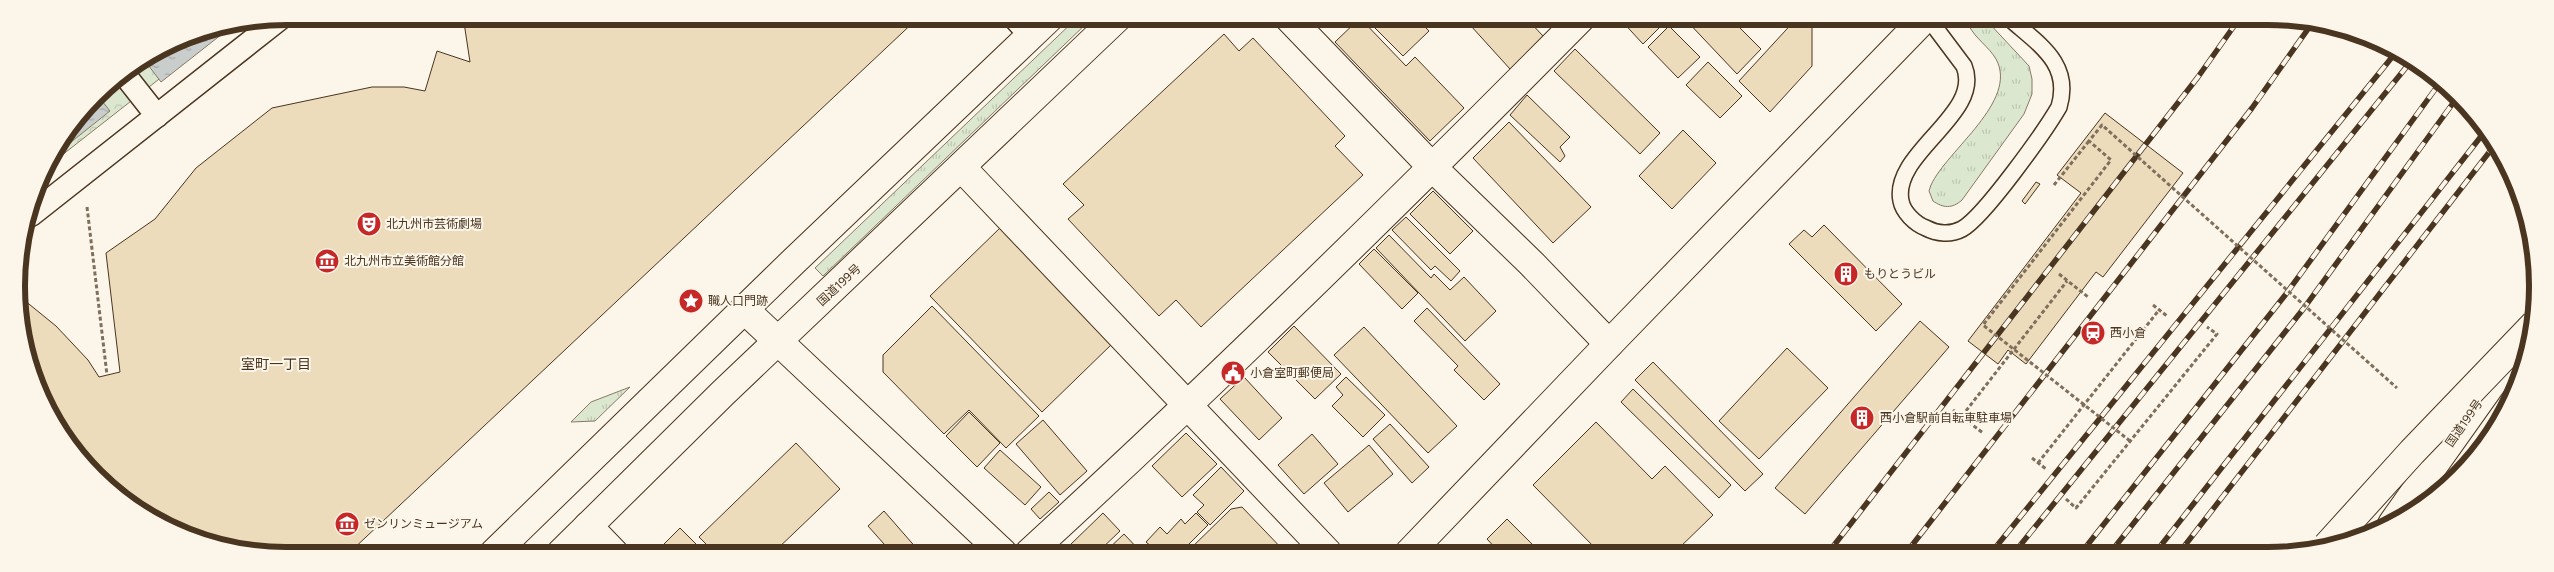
<svg xmlns="http://www.w3.org/2000/svg" width="2554" height="572" viewBox="0 0 2554 572" font-family="Figtree,'Noto Sans JP',sans-serif">
<style>
.grass{fill:url(#grass-tufts);stroke:#887966}
.park{fill:url(#park-crowns);stroke:#887966}
.water{fill:url(#water-ripples);stroke:#887966}
.building{fill:#ecdcbc;stroke:#4a3520}
.lines{fill:none;stroke-linecap:round;stroke-linejoin:round}
.service-casing{stroke:#4a3520;stroke-width:18}
.pedestrian-casing{stroke:#4a3520;stroke-width:25}
.minor-casing{stroke:#4a3520;stroke-width:30}
.tertiary-casing{stroke:#4a3520;stroke-width:30}
.trunk-casing{stroke:#4a3520;stroke-width:30}
.path{stroke:#7f6f5c;stroke-width:3;stroke-dasharray:4 2.5;stroke-linecap:butt}
.service{stroke:#fbf6e9;stroke-width:15}
.pedestrian{stroke:#fbf6e9;stroke-width:22}
.minor{stroke:#fbf6e9;stroke-width:28}
.tertiary{stroke:#fbf6e9;stroke-width:28}
.trunk{stroke:#fbf6e9;stroke-width:28}
.rail-casing{stroke:#4a3520;stroke-width:5.5}
.rail{stroke:#fbf6e9;stroke-width:4;stroke-dasharray:11;stroke-linecap:butt}
.motorway-bridge-casing{stroke:#4a3520;stroke-width:30;stroke-linecap:butt}
.path-bridge{stroke:#7f6f5c;stroke-width:3;stroke-dasharray:4 2.5;stroke-linecap:butt}
.motorway-bridge{stroke:#fbf6e9;stroke-width:28}
.labels{text-anchor:middle;dominant-baseline:central;stroke-width:4;stroke-linejoin:round;paint-order:stroke}
.poi-label{font-size:12px;fill:#4a3520;stroke:#fbf6e9;text-anchor:start}
.street-label{font-size:12px;fill:#4a3520;stroke:#fbf6e9}
.neighbourhood-label{font-size:14px;fill:#4a3520;stroke:#fbf6e9}
.rim{fill:none;stroke:#4a3520;stroke-width:6}
</style>
<defs>
<pattern id="grass-tufts" width="24" height="20" patternUnits="userSpaceOnUse" patternTransform="scale(1.25)"><rect width="24" height="20" fill="#dce7d0"/><path d="M3 7l-1-3M5 7V3M7 7l1-3M15 17l-1-3M17 17v-4M19 17l1-3" fill="none" stroke="#bec7b2"/></pattern>
<pattern id="park-crowns" width="20" height="18" patternUnits="userSpaceOnUse" patternTransform="scale(1.25)"><rect width="20" height="18" fill="#dce7d0"/><path d="M2 6a3 3 0 1 1 6 0M12 15a3 3 0 1 1 6 0" fill="none" stroke="#bec7b2"/></pattern>
<pattern id="water-ripples" width="26" height="14" patternUnits="userSpaceOnUse" patternTransform="scale(1.25)"><rect width="26" height="14" fill="#c9cecd"/><path d="M2 4q2-2 4 0t4 0M15 11q2-2 4 0t4 0" fill="none" stroke="#a5a8a6"/></pattern>
</defs>
<rect width="100%" height="100%" fill="#fbf6e9"/>
<g class="grass">
<path d="M 1078,17 L 1083,17 L 1088,22 L 823,276 L 815,268 Z"/>
<path d="M 1973,18 L 1983,18 L 1988,22 L 2029,66 L 2032,79 L 2032,94 L 2024,114 L 1962,200 C 1952,209 1943,208 1933,201 L 1929,191 L 1931,185 C 1947,150 2019,101 1996,59 C 1989,47 1976,39 1969,26 Z"/>
<path d="M 630,387 L 595,421 L 571,422 L 591,402 Z"/>
</g>
<path class="park" d="M 223,29 L 43,170 L 108,83 L 183,37 Z"/>
<g class="water">
<path d="M 231,27 L 161,82 L 145,61 L 183,37 Z"/>
<path d="M 98,96 L 110,111 L 51,158 Z"/>
</g>
<g class="building">
<path d="M 463,16 L 919,17 L 349,553 L 251,553 L 151,519 L 72,450 L 30,372 L 21,302 L 24,300 L 56,326 L 88,360 L 99,377 L 120,372 L 106,253 L 155,219 L 196,168 L 272,108 L 372,87 L 404,87 L 425,91 L 437,51 L 470,62 Z"/>
<path d="M 1360,18 L 1406,66 L 1415,57 L 1464,108 L 1430,141 L 1335,42 Z"/>
<path d="M 1379,18 L 1416,18 L 1429,31 L 1403,56 L 1372,25 Z"/>
<path d="M 1480,18 L 1526,18 L 1544,37 L 1510,69 L 1471,26 Z"/>
<path d="M 1619,18 L 1665,18 L 1667,20 L 1643,44 Z"/>
<path d="M 1684,18 L 1730,18 L 1761,49 L 1737,74 Z"/>
<path d="M 1797,18 L 1805,18 L 1812,24 L 1812,66 L 1770,112 L 1739,81 Z"/>
<path d="M 1669,26 L 1700,57 L 1678,78 L 1648,47 Z"/>
<path d="M 1224,34 L 1239,51 L 1253,38 L 1345,136 L 1335,146 L 1363,175 L 1201,327 L 1176,300 L 1159,316 L 1068,219 L 1084,205 L 1063,184 Z"/>
<path d="M 1575,49 L 1660,133 L 1640,154 L 1554,71 Z"/>
<path d="M 1708,62 L 1742,96 L 1720,118 L 1686,85 Z"/>
<path d="M 1527,95 L 1570,137 L 1560,147 L 1565,156 L 1560,162 L 1510,115 Z"/>
<path d="M 2105,113 L 2183,173 L 2103,277 L 2096,272 L 2026,364 L 2008,350 L 1998,364 L 1968,341 L 2081,193 L 2057,175 Z"/>
<path d="M 1509,122 L 1591,207 L 1553,243 L 1473,158 Z"/>
<path d="M 1683,130 L 1716,163 L 1672,209 L 1639,176 Z"/>
<path d="M 2036,182 L 2040,184 L 2025,204 L 2022,201 Z"/>
<path d="M 1433,191 L 1473,231 L 1450,254 L 1410,214 Z"/>
<path d="M 1406,217 L 1460,271 L 1451,281 L 1435,266 L 1431,270 L 1392,230 Z"/>
<path d="M 1824,225 L 1902,304 L 1876,331 L 1789,244 L 1804,230 L 1812,237 Z"/>
<path d="M 1001,227 L 1113,343 L 1042,412 L 930,296 Z"/>
<path d="M 1389,235 L 1431,278 L 1434,274 L 1450,290 L 1464,277 L 1496,311 L 1465,341 L 1376,248 Z"/>
<path d="M 1374,249 L 1418,293 L 1402,309 L 1359,264 Z"/>
<path d="M 932,306 L 1039,416 L 1006,448 L 969,410 L 944,434 L 883,372 L 883,355 Z"/>
<path d="M 1427,308 L 1500,384 L 1484,400 L 1454,370 L 1458,366 L 1414,321 Z"/>
<path d="M 1920,321 L 1949,347 L 1805,514 L 1775,488 Z"/>
<path d="M 1294,326 L 1341,374 L 1315,399 L 1268,352 Z"/>
<path d="M 1364,327 L 1457,426 L 1428,453 L 1334,355 Z"/>
<path d="M 1787,348 L 1828,388 L 1759,459 L 1719,421 Z"/>
<path d="M 1653,362 L 1763,474 L 1745,491 L 1635,380 Z"/>
<path d="M 1244,377 L 1282,418 L 1259,440 L 1220,399 Z"/>
<path d="M 1346,377 L 1385,415 L 1363,437 L 1332,406 L 1343,395 L 1336,387 Z"/>
<path d="M 1633,389 L 1731,485 L 1719,498 L 1621,402 Z"/>
<path d="M 969,412 L 1000,443 L 977,467 L 946,436 Z"/>
<path d="M 1043,420 L 1087,471 L 1060,495 L 1016,444 Z"/>
<path d="M 1596,422 L 1652,479 L 1665,466 L 1713,515 L 1674,553 L 1600,553 L 1533,485 Z"/>
<path d="M 1390,424 L 1429,467 L 1412,483 L 1373,439 Z"/>
<path d="M 1186,433 L 1217,464 L 1182,497 L 1152,466 Z"/>
<path d="M 1312,434 L 1338,464 L 1304,494 L 1278,465 Z"/>
<path d="M 796,443 L 840,489 L 773,553 L 715,553 L 699,537 Z"/>
<path d="M 1369,445 L 1393,474 L 1348,512 L 1324,483 Z"/>
<path d="M 1000,450 L 1041,487 L 1025,505 L 984,468 Z"/>
<path d="M 1221,467 L 1244,491 L 1210,525 L 1197,512 L 1204,505 L 1193,495 Z"/>
<path d="M 1049,492 L 1059,502 L 1040,519 L 1031,509 Z"/>
<path d="M 1242,507 L 1286,553 L 1186,553 L 1231,509 Z"/>
<path d="M 884,511 L 918,550 L 914,553 L 892,553 L 868,526 Z"/>
<path d="M 1103,513 L 1120,531 L 1097,553 L 1078,553 L 1070,545 Z"/>
<path d="M 1196,513 L 1208,525 L 1180,553 L 1146,553 L 1152,547 L 1146,542 L 1160,527 L 1167,534 L 1181,519 L 1185,524 Z"/>
<path d="M 1507,519 L 1541,553 L 1500,553 L 1487,539 Z"/>
<path d="M 680,528 L 705,553 L 655,553 Z"/>
<path d="M 1124,534 L 1140,551 L 1138,553 L 1104,553 Z"/>
</g>
<g class="lines">
<defs>
<g id="service">
<path d="M 1009,17 L 1028,38"/>
<path d="M 1928,18 L 1964,66 C 1984,114 1891,153 1901,201 C 1903,212 1915,224 1926,228 C 1937,234 1951,235 1962,229 C 1984,217 2045,131 2059,107 C 2072,63 2038,44 2009,18"/>
</g>
<g id="pedestrian">
<path d="M 124,74 L 157,116"/>
<path d="M 31,215 L 282,17"/>
</g>
<g id="minor">
<path d="M 1288,17 L 1433,168 L 1532,264 L 1609,344"/>
<path d="M 962,168 L 1328,553"/>
<path d="M 745,310 L 1003,553"/>
<path d="M 588,526 L 614,553"/>
<path d="M 1029,553 C 1218,380 1401,200 1581,18"/>
</g>
<path id="tertiary" d="M 1409,553 L 1609,344 L 1925,18"/>
<g id="trunk">
<path d="M 2392,524 L 2500,372"/>
<path d="M 494,553 L 793,262 L 1050,17"/>
<path d="M 561,553 L 723,393 L 1118,17"/>
</g>
</defs>
<use href="#service" class="service-casing"/>
<use href="#pedestrian" class="pedestrian-casing"/>
<use href="#minor" class="minor-casing"/>
<use href="#tertiary" class="tertiary-casing"/>
<use href="#trunk" class="trunk-casing"/>
<g class="path">
<path d="M 2054,185 L 2089,141"/>
<path d="M 87,207 L 107,375"/>
<path d="M 2059,274 L 2088,297"/>
<path d="M 2153,305 L 2167,316"/>
<path d="M 1953,410 L 1983,433"/>
<path d="M 1962,416 L 2067,281"/>
<path d="M 2032,458 L 2046,469"/>
<path d="M 2038,463 L 2159,310"/>
<path d="M 2066,499 L 2076,508 L 2217,334 L 2207,327"/>
</g>
<use href="#service" class="service"/>
<use href="#pedestrian" class="pedestrian"/>
<use href="#minor" class="minor"/>
<use href="#tertiary" class="tertiary"/>
<use href="#trunk" class="trunk"/>
<defs>
<g id="rail">
<path d="M 1828,553 L 2198,77 L 2239,19"/>
<path d="M 1906,553 L 2252,108 L 2313,22"/>
<path d="M 1991,553 L 2397,51"/>
<path d="M 2014,553 L 2412,60"/>
<path d="M 2081,553 L 2286,294 L 2439,84"/>
<path d="M 2110,553 L 2304,308 L 2456,99"/>
<path d="M 2155,553 L 2486,130"/>
<path d="M 2179,553 L 2494,146"/>
</g>
</defs>
<use href="#rail" class="rail-casing"/>
<use href="#rail" class="rail"/>
<defs>
<path id="motorway-bridge" d="M 2327,546 L 2412,452 L 2535,324"/>
</defs>
<use href="#motorway-bridge" class="motorway-bridge-casing"/>
<path class="path-bridge" d="M 2130,441 L 1983,325 L 2111,160 L 2089,141 L 2102,125 L 2397,388"/>
<use href="#motorway-bridge" class="motorway-bridge"/>
</g>
<defs>
<symbol id="theatre-disc" viewBox="-11 -11 22 22"><circle r="9.5" fill="#c62828" stroke="#fbf6e9"/><path d="M-5-5.5Q0-4 5-5.5V0Q5 5 0 6Q-5 5-5 0ZM-3.3-2.5H-1v1.5H-3.3ZM1-2.5H3.3v1.5H1ZM-2.8 1Q0 5.5 2.8 1Z" fill="#fff"/></symbol>
<symbol id="museum-disc" viewBox="-11 -11 22 22"><circle r="9.5" fill="#c62828" stroke="#fbf6e9"/><path d="M0-6L6-3V-2H-6V-3ZM-5-1h2V3h-2ZM-1-1h2V3h-2ZM3-1h2V3H3ZM-6 4H6V6H-6Z" fill="#fff"/></symbol>
<symbol id="building-disc" viewBox="-11 -11 22 22"><circle r="9.5" fill="#c62828" stroke="#fbf6e9"/><path d="M-4-6H4V6H1V3H-1V6H-4ZM-2.5-4.3h1.7v1.8h-1.7ZM.8-4.3h1.7v1.8H.8ZM-2.5-1h1.7V.8h-1.7ZM.8-1h1.7V.8H.8Z" fill="#fff"/></symbol>
<symbol id="sight-disc" viewBox="-11 -11 22 22"><circle r="9.5" fill="#c62828" stroke="#fbf6e9"/><path d="M0-6L1.8-2.2L6-1.7L2.9 1.2L3.7 5.4L0 3.3L-3.7 5.4L-2.9 1.2L-6-1.7L-1.8-2.2Z" fill="#fff"/></symbol>
<symbol id="station-disc" viewBox="-11 -11 22 22"><circle r="9.5" fill="#c62828" stroke="#fbf6e9"/><path d="M-3-6H3Q5-6 5-4V2Q5 4 3 4L4.5 6H3L1.5 4h-3L-3 6H-4.5L-3 4Q-5 4-5 2V-4Q-5-6-3-6ZM-3.5-4v3h7v-3ZM-3.5 1v1.5H-2V1ZM2 1v1.5H3.5V1Z" fill="#fff"/></symbol>
<symbol id="civic-disc" viewBox="-11 -11 22 22"><circle r="9.5" fill="#c62828" stroke="#fbf6e9"/><path d="M-.6-6.5H3V-4.5H.6V-3L4-1V1h2V6H-6V1h2V-1L-.6-3ZM-1.2 2.5V6h2.4V2.5Z" fill="#fff"/></symbol>
</defs>
<g fill-rule="evenodd">
<use href="#theatre-disc" x="355" y="210" width="28" height="28"/>
<use href="#museum-disc" x="313" y="247" width="28" height="28"/>
<use href="#building-disc" x="1832" y="260" width="28" height="28"/>
<use href="#sight-disc" x="677" y="287" width="28" height="28"/>
<use href="#station-disc" x="2079" y="319" width="28" height="28"/>
<use href="#civic-disc" x="1219" y="359" width="28" height="28"/>
<use href="#building-disc" x="1848" y="404" width="28" height="28"/>
<use href="#museum-disc" x="333" y="510" width="28" height="28"/>
</g>
<g class="labels">
<g class="poi-label">
<text x="386" y="224">北九州市芸術劇場</text>
<text x="344" y="261">北九州市立美術館分館</text>
<text x="1864" y="274">もりとうビル</text>
<text x="708" y="301">職人口門跡</text>
<text x="2110" y="333">西小倉</text>
<text x="1250" y="373">小倉室町郵便局</text>
<text x="1880" y="418">西小倉駅前自転車駐車場</text>
<text x="364" y="524">ゼンリンミュージアム</text>
</g>
<g class="street-label">
<text transform="translate(839 285) rotate(-43)">国道199号</text>
<text transform="translate(2464 423) rotate(-55)">国道199号</text>
</g>
<g class="neighbourhood-label">
<text x="276" y="364">室町一丁目</text>
</g>
</g>
<path d="M0 0H2554V572H0ZM286 25H2268A261 261 0 0 1 2529 286V286A261 261 0 0 1 2268 547H286A261 261 0 0 1 25 286V286A261 261 0 0 1 286 25Z" fill="#fbf6e9" fill-rule="evenodd"/>
<path class="rim" d="M286 25H2268A261 261 0 0 1 2529 286V286A261 261 0 0 1 2268 547H286A261 261 0 0 1 25 286V286A261 261 0 0 1 286 25Z"/>
</svg>
